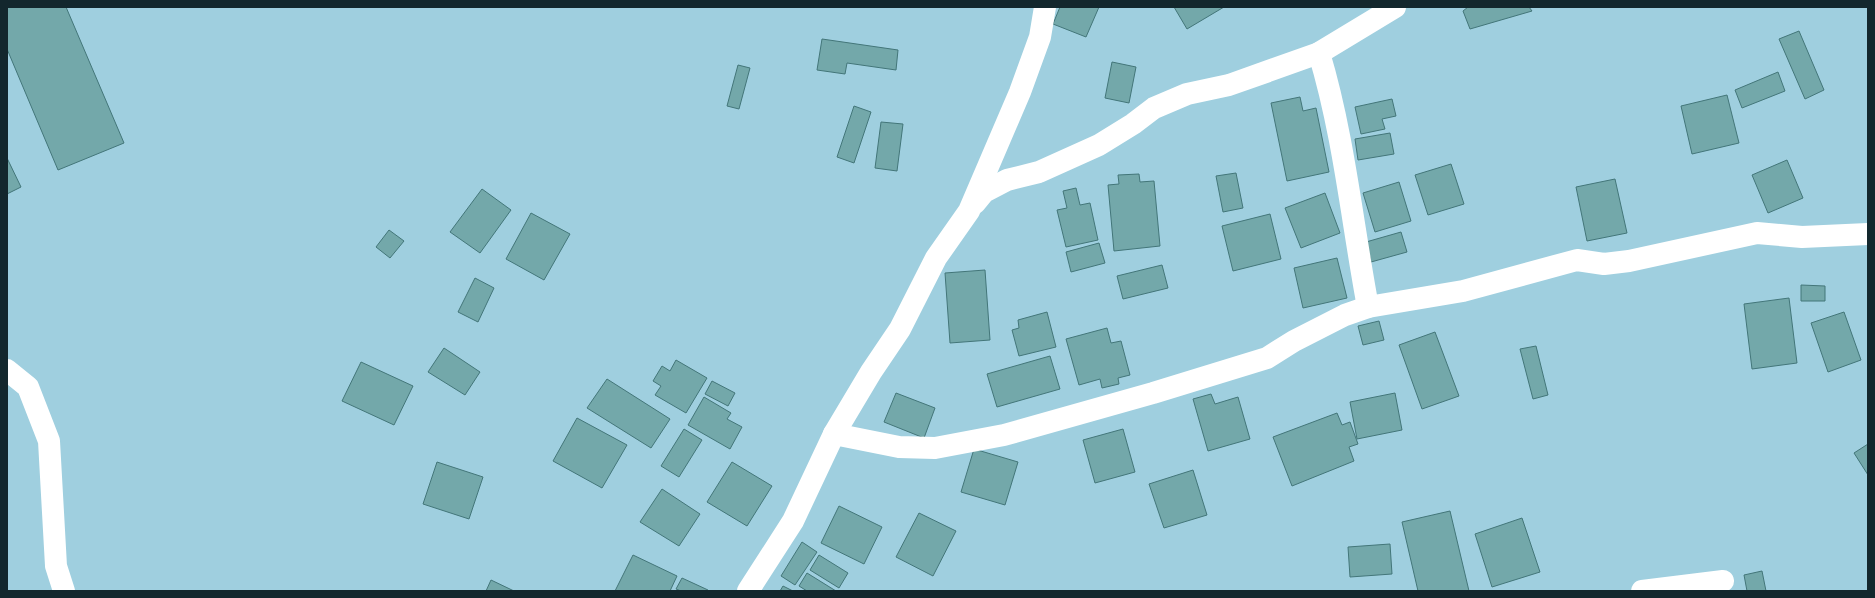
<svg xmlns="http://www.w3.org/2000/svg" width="1875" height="598" viewBox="0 0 1875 598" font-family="'Varela Round',sans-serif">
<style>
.building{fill:#73a8aa;stroke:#437679}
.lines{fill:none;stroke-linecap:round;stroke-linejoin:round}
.minor{stroke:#fff;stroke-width:22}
</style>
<rect width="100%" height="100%" fill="#9fcfdf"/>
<g class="building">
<path d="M 7,7 L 66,7 L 124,143 L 58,170 L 7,49 Z"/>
<path d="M 1060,7 L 1099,7 L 1086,37 L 1053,24 Z"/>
<path d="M 1174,7 L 1224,7 L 1187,29 Z"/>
<path d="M 1468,7 L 1529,7 L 1532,11 L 1470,29 L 1463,11 Z"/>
<path d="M 1799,31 L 1824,90 L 1805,99 L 1779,39 Z"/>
<path d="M 822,39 L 898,50 L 896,70 L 847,63 L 845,74 L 817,70 Z"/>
<path d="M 1112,62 L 1136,67 L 1129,103 L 1105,98 Z"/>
<path d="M 738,65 L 750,68 L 739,109 L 727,106 Z"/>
<path d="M 1778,72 L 1785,91 L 1742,108 L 1735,90 Z"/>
<path d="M 1727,95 L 1739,143 L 1692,154 L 1681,106 Z"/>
<path d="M 1300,97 L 1303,111 L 1316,108 L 1329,172 L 1287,181 L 1271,103 Z"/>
<path d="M 1392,99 L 1396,116 L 1382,119 L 1385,129 L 1361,134 L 1355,107 Z"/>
<path d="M 854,106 L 871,112 L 854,163 L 837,157 Z"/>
<path d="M 881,122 L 903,124 L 897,171 L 875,168 Z"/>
<path d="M 1390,133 L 1394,154 L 1358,160 L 1355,139 Z"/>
<path d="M 7,158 L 21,187 L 7,194 Z"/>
<path d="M 1787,160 L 1803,198 L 1768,213 L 1752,175 Z"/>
<path d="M 1451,164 L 1464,204 L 1428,215 L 1415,175 Z"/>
<path d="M 1236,173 L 1243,208 L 1223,212 L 1216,176 Z"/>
<path d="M 1139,174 L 1140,182 L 1154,181 L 1160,246 L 1114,251 L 1108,185 L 1119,184 L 1118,175 Z"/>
<path d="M 1615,179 L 1627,233 L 1587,241 L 1576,187 Z"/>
<path d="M 1399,182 L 1411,221 L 1375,232 L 1363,193 Z"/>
<path d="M 1076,188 L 1080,205 L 1090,203 L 1098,240 L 1066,247 L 1057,210 L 1067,208 L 1063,191 Z"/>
<path d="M 482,189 L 511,210 L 480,253 L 450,232 Z"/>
<path d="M 1325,193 L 1340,233 L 1301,248 L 1285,208 Z"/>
<path d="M 531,213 L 570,234 L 544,280 L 506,259 Z"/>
<path d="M 1270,214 L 1281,259 L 1233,271 L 1222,226 Z"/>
<path d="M 389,230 L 404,241 L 390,258 L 376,247 Z"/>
<path d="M 1401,232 L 1407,252 L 1371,262 L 1366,242 Z"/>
<path d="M 1099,243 L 1105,263 L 1071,272 L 1066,252 Z"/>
<path d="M 1337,258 L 1347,298 L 1303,308 L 1294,268 Z"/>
<path d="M 1162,265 L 1168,288 L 1123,299 L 1117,276 Z"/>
<path d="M 985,270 L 990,340 L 950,343 L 945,273 Z"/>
<path d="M 475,278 L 494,288 L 478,322 L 458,312 Z"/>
<path d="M 1801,285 L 1825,286 L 1825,301 L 1801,301 Z"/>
<path d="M 1789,298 L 1797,363 L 1752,369 L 1744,304 Z"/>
<path d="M 1047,312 L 1056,347 L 1019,356 L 1012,330 L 1019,328 L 1018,320 Z"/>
<path d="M 1844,312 L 1861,360 L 1828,372 L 1811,323 Z"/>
<path d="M 1379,321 L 1384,340 L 1363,345 L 1358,326 Z"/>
<path d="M 1107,328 L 1111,343 L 1121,341 L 1130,375 L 1118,378 L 1119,384 L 1102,388 L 1100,379 L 1079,385 L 1066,339 Z"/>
<path d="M 1435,332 L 1459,396 L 1422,409 L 1399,345 Z"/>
<path d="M 1536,346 L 1548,395 L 1533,399 L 1520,349 Z"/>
<path d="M 444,348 L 480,372 L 465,395 L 428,372 Z"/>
<path d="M 1050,356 L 1060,389 L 997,407 L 987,374 Z"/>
<path d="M 676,360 L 707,378 L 686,413 L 655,395 L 661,386 L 653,381 L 662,366 L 670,371 Z"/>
<path d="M 361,362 L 413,386 L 394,425 L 342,401 Z"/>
<path d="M 607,379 L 670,419 L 651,448 L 587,408 Z"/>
<path d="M 712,381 L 735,393 L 728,406 L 705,394 Z"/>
<path d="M 896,393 L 935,408 L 924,438 L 884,422 Z"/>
<path d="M 1395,393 L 1402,430 L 1357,439 L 1350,402 Z"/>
<path d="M 1211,394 L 1215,404 L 1238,397 L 1250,439 L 1208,451 L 1193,399 Z"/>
<path d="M 704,397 L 731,413 L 727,419 L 742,427 L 730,449 L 688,425 Z"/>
<path d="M 1337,413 L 1342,425 L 1350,422 L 1358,444 L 1349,447 L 1354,461 L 1292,486 L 1273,437 Z"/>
<path d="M 577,418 L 627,445 L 602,488 L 553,461 Z"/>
<path d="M 684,429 L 702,440 L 679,477 L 661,466 Z"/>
<path d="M 1123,429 L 1135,472 L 1095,483 L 1083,440 Z"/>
<path d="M 1868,444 L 1868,475 L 1854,453 Z"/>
<path d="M 974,449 L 1018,462 L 1005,505 L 961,492 Z"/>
<path d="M 437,462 L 483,477 L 469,519 L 423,504 Z"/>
<path d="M 732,462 L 772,486 L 747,526 L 707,502 Z"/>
<path d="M 1193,470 L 1207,515 L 1164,528 L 1149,484 Z"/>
<path d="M 662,489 L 700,514 L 679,546 L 640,522 Z"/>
<path d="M 839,506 L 882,527 L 864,564 L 821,543 Z"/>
<path d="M 1450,511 L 1469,591 L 1418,591 L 1402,522 Z"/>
<path d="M 919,513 L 956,531 L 933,576 L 896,557 Z"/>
<path d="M 1522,518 L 1540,572 L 1492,587 L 1475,534 Z"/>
<path d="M 802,542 L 817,552 L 795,585 L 781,576 Z"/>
<path d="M 1390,544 L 1392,574 L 1350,577 L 1348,547 Z"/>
<path d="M 633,555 L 677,576 L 670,591 L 615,591 Z"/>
<path d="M 819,555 L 848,573 L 839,588 L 810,570 Z"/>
<path d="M 1762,571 L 1766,591 L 1747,591 L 1744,575 Z"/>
<path d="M 807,573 L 836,591 L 807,591 L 799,586 Z"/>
<path d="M 682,578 L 708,590 L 707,591 L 681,591 L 676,589 Z"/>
<path d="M 491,580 L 514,591 L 486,591 Z"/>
<path d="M 783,586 L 793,591 L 780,591 Z"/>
</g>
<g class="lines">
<g class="minor">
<path d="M 1319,53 C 1344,136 1352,222 1368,307"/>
<path d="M 975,203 L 984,192 L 1007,180 L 1039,172 L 1099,145 L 1133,124 L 1154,108 L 1187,94 L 1229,85 L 1319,53 L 1395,7"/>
<path d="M 7,370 L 28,387 L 49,441 L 56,566 L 64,591"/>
<path d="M 834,434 L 899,447 L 935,448 L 1004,435 L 1153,393 L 1267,358 L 1294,341 L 1345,315 L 1368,307 L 1463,291 L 1577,260 L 1604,264 L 1629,261 L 1757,233 L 1802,237 L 1868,234"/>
<path d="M 748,591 L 793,521 L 834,434 L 871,372 L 900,329 L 936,258 L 969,211 L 1020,92 L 1040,37 L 1045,7"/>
<path d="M 1642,591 L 1723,581"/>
</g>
</g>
<rect width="1875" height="598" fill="none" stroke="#13272d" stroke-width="16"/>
</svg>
